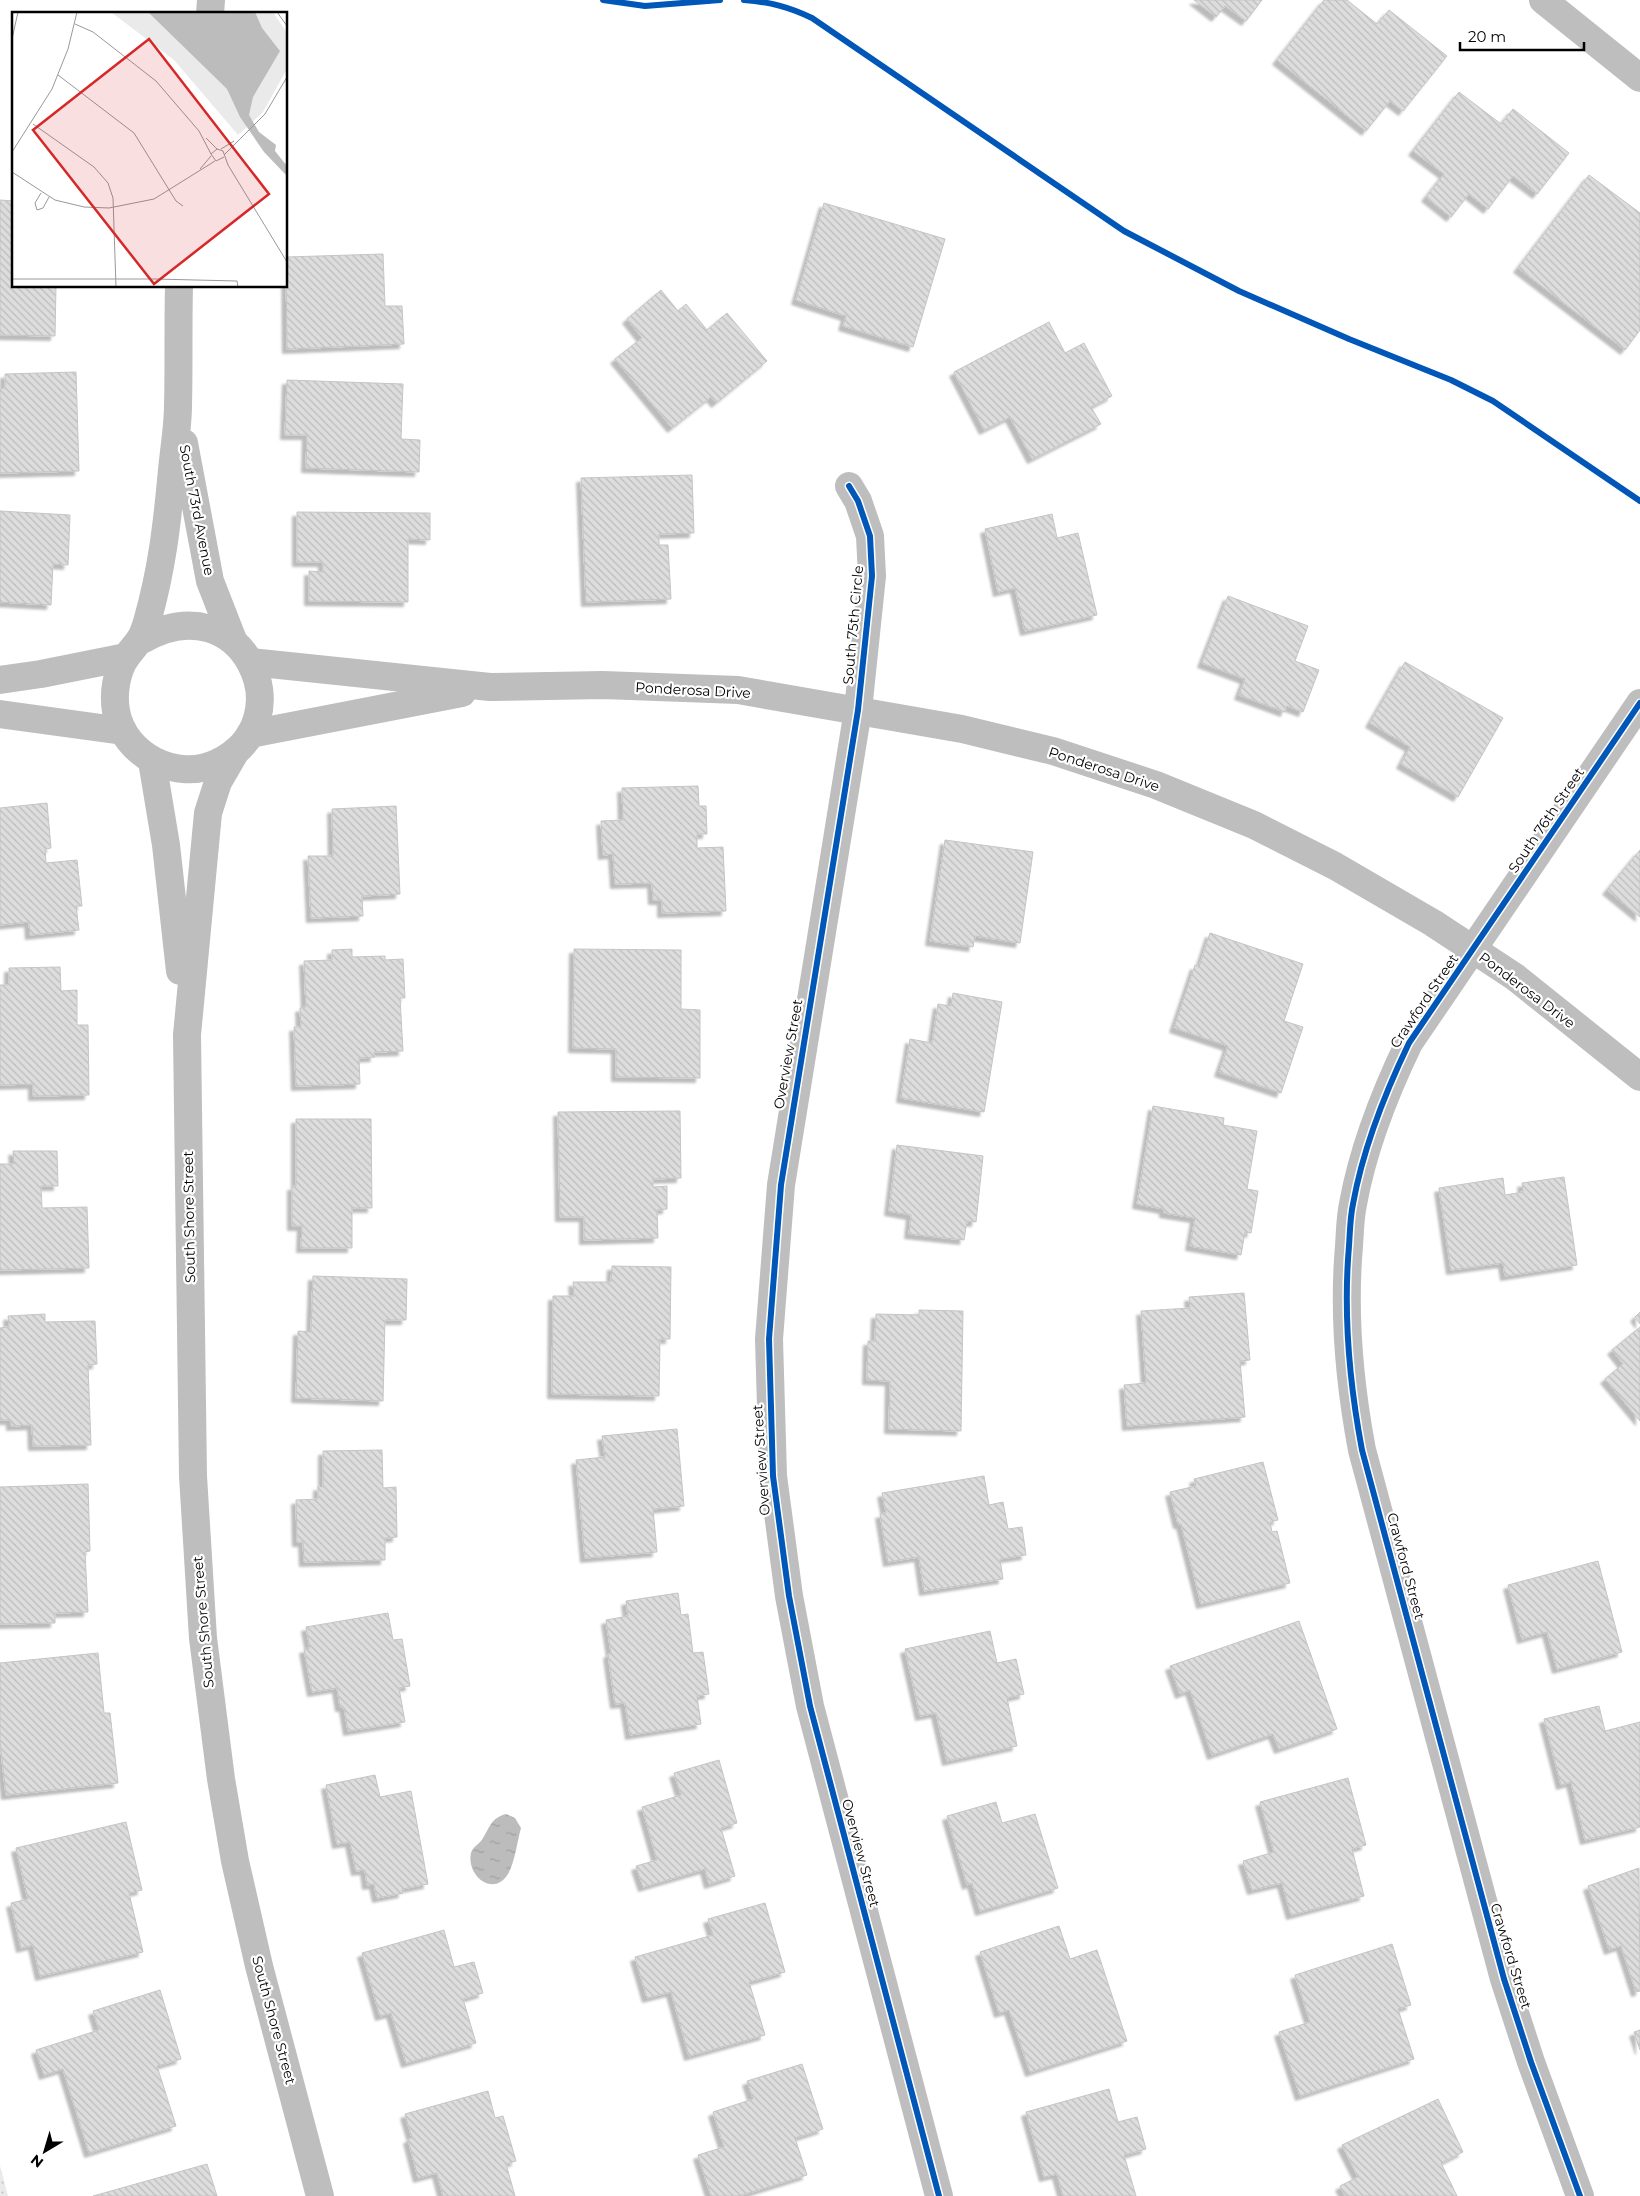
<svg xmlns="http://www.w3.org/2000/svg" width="1640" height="2196" viewBox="0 0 1640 2196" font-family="Montserrat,sans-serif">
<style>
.grass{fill:url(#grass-dots)}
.water{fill:url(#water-ripples)}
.building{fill:url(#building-back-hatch);stroke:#c5c5c5;filter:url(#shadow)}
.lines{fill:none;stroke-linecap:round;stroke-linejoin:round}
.minor{stroke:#bebebe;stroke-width:28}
.cycleway-casing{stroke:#fff;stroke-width:9}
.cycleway{stroke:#0057b8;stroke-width:6}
.labels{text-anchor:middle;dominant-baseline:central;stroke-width:4.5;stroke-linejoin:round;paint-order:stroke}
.street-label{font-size:14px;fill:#000;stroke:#fff}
.inset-road{fill:none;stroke:#999;stroke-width:1}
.view{fill:#d62828;fill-opacity:0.15;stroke:#d62828;stroke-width:2.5}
.inset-edge{fill:none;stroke:#000;stroke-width:2.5}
</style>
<defs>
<pattern id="grass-dots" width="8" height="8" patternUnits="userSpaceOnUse" patternTransform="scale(1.25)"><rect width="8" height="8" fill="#eaeaea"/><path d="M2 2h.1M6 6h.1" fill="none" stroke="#c7c7c7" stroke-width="1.8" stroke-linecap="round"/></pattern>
<pattern id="water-ripples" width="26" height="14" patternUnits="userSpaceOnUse" patternTransform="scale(1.25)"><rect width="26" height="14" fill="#bcbcbc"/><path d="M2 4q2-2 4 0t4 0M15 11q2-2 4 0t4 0" fill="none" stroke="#a0a0a0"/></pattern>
<pattern id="building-back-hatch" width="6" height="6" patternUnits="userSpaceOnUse" patternTransform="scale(1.25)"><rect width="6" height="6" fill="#ddd"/><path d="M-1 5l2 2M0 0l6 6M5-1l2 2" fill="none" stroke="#bcbcbc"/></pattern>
<filter id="shadow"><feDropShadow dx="-4.5" dy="4.5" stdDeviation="1" flood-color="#0004"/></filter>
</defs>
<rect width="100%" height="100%" fill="#fff"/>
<path class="grass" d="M 0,2166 L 8,2196 L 0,2196 Z"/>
<path class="water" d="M 506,1814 L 515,1818 L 521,1828 C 517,1842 515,1862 508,1874 C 493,1898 466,1875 471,1853 C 473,1846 480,1844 483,1838 C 490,1827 491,1818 506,1814 Z"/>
<g class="building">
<path d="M 1194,0 L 1262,0 L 1246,21 L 1225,6 L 1216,17 Z"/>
<path d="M 1324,0 L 1347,0 L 1377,24 L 1389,10 L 1447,56 L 1403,111 L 1390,101 L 1366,131 L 1277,60 Z"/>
<path d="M 1459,92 L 1501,124 L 1513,109 L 1569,153 L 1537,194 L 1513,176 L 1488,209 L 1469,194 L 1451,217 L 1426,197 L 1444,174 L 1413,151 Z"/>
<path d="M 1589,175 L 1640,213 L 1640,330 L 1625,350 L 1518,268 Z"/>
<path d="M 0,200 L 14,201 L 14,286 L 56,286 L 55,336 L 0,335 Z"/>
<path d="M 824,203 L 945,239 L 913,347 L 843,326 L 846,316 L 796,300 Z"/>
<path d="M 383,254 L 385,306 L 402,306 L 404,344 L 287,349 L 286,257 Z"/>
<path d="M 661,290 L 678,311 L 686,304 L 707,330 L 727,313 L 767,361 L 716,403 L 711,397 L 672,428 L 615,359 L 642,338 L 627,319 Z"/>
<path d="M 1049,322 L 1065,353 L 1084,343 L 1112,396 L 1091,407 L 1101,424 L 1032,459 L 1010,417 L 984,430 L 954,372 Z"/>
<path d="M 76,372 L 79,471 L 0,473 L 0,389 L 5,388 L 5,374 Z"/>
<path d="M 287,380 L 403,384 L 401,439 L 420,440 L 419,472 L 306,468 L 307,435 L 285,435 Z"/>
<path d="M 692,475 L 694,533 L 659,534 L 659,545 L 668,545 L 671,599 L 586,602 L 581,478 Z"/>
<path d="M 0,511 L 70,515 L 68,565 L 53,564 L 51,605 L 0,602 Z"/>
<path d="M 297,512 L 430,513 L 430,540 L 408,539 L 408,602 L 309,601 L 309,571 L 323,572 L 323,562 L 297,562 Z"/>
<path d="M 1052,514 L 1057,538 L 1078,533 L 1097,615 L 1025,631 L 1015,588 L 998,592 L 985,529 Z"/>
<path d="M 1228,596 L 1308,626 L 1295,661 L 1319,670 L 1303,712 L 1287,706 L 1285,712 L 1239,695 L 1245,679 L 1202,663 Z"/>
<path d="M 1405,662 L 1503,718 L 1458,797 L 1401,764 L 1410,747 L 1370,723 Z"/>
<path d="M 698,786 L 699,806 L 706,806 L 707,834 L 697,834 L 697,848 L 723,847 L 726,911 L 662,913 L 662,900 L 653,900 L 652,883 L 615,884 L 613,854 L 603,855 L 601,821 L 623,820 L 622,788 Z"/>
<path d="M 47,803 L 51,848 L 45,849 L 46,863 L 77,860 L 82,906 L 76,906 L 79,930 L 30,935 L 29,922 L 0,925 L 0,808 Z"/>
<path d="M 396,806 L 400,894 L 362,896 L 363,916 L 311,918 L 308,856 L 333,856 L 332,809 Z"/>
<path d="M 945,840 L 1033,852 L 1020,943 L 975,936 L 973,947 L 930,941 Z"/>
<path d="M 1640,850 L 1640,917 L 1607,890 Z"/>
<path d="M 1210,933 L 1303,964 L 1284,1021 L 1303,1027 L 1281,1093 L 1219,1072 L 1228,1046 L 1174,1028 L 1195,965 L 1199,967 Z"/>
<path d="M 352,949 L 352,957 L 385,956 L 385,960 L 403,959 L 405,998 L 400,998 L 403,1051 L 374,1052 L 375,1057 L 359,1058 L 360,1084 L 296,1086 L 294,1027 L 301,1027 L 300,1008 L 306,1007 L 304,961 L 332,960 L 332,950 Z"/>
<path d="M 574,949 L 681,950 L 681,1009 L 700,1010 L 700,1078 L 616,1077 L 616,1049 L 573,1048 Z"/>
<path d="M 60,967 L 61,991 L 77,990 L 77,1025 L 88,1025 L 89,1095 L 33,1096 L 33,1084 L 0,1085 L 0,985 L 9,985 L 9,968 Z"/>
<path d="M 953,993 L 1002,1002 L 984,1112 L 901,1098 L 910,1039 L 932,1043 L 938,1004 L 951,1006 Z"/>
<path d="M 1153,1106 L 1224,1118 L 1223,1125 L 1257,1131 L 1247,1189 L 1258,1191 L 1251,1233 L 1245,1232 L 1241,1255 L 1190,1246 L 1195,1218 L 1164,1213 L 1164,1209 L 1137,1204 Z"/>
<path d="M 680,1111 L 681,1178 L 653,1179 L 653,1187 L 667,1186 L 667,1209 L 657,1210 L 658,1238 L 584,1240 L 584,1217 L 560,1217 L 558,1112 Z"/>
<path d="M 296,1119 L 371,1119 L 372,1208 L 352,1208 L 352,1248 L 301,1248 L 302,1226 L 292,1226 L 292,1186 L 296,1186 Z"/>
<path d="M 897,1145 L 983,1156 L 976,1222 L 967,1221 L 964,1240 L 909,1234 L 911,1215 L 889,1211 Z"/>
<path d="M 13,1151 L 57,1151 L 58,1186 L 41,1186 L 42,1208 L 87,1207 L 89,1268 L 0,1270 L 0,1164 L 14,1164 Z"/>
<path d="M 1564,1177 L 1577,1265 L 1505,1276 L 1503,1263 L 1451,1270 L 1439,1188 L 1503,1178 L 1505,1195 L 1523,1192 L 1522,1183 Z"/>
<path d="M 612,1266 L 671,1267 L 670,1339 L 660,1339 L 659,1396 L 552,1394 L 553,1296 L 574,1296 L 573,1282 L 611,1282 Z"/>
<path d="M 313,1276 L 407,1279 L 406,1320 L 385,1320 L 383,1401 L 296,1398 L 298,1331 L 311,1332 Z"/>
<path d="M 1244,1293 L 1250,1360 L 1240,1361 L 1245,1417 L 1127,1426 L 1124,1385 L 1146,1383 L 1141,1311 L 1190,1308 L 1189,1297 Z"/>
<path d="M 919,1310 L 963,1311 L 961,1431 L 889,1429 L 890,1381 L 867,1380 L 868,1341 L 875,1341 L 876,1314 L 919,1315 Z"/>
<path d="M 1640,1312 L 1640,1324 L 1635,1317 Z"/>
<path d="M 45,1314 L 45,1322 L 95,1321 L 97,1364 L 88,1365 L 91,1445 L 33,1446 L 32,1425 L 11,1426 L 11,1420 L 0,1420 L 0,1328 L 9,1327 L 8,1316 Z"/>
<path d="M 1640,1327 L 1640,1421 L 1605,1379 L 1623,1364 L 1612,1350 Z"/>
<path d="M 677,1429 L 684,1506 L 653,1509 L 657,1552 L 585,1558 L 576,1460 L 605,1457 L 602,1436 Z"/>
<path d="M 382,1450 L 383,1488 L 396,1487 L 397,1537 L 385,1538 L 385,1560 L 304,1562 L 303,1542 L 297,1542 L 296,1500 L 318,1499 L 318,1486 L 323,1487 L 323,1451 Z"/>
<path d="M 1263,1462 L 1278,1520 L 1270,1522 L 1272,1532 L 1277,1531 L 1290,1583 L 1201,1604 L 1181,1524 L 1178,1524 L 1170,1492 L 1196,1486 L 1194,1479 Z"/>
<path d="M 984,1476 L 989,1505 L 1003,1502 L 1008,1529 L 1022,1527 L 1026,1555 L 1000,1559 L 1003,1579 L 924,1591 L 919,1557 L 888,1562 L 880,1514 L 886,1513 L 882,1493 Z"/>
<path d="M 88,1484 L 90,1551 L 85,1552 L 88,1612 L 55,1613 L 55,1623 L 0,1624 L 0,1487 Z"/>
<path d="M 1598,1561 L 1622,1652 L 1557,1669 L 1547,1632 L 1522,1639 L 1508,1585 Z"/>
<path d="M 678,1593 L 681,1615 L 688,1614 L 693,1653 L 703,1652 L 709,1694 L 697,1696 L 701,1724 L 630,1735 L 625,1703 L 615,1704 L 608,1654 L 611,1653 L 606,1620 L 628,1616 L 626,1601 Z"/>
<path d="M 388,1613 L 393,1640 L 402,1639 L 410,1686 L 399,1688 L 405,1722 L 348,1731 L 344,1707 L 340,1707 L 337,1688 L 312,1692 L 304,1649 L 310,1648 L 306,1627 Z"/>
<path d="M 1299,1621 L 1337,1729 L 1279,1749 L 1273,1734 L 1212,1755 L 1190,1690 L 1180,1694 L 1170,1666 Z"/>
<path d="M 990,1631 L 997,1663 L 1016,1659 L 1024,1694 L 1007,1698 L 1017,1746 L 947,1761 L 936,1713 L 920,1716 L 905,1649 Z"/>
<path d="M 98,1653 L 104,1713 L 110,1713 L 118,1783 L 6,1795 L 0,1742 L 0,1663 Z"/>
<path d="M 1599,1706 L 1605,1731 L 1640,1722 L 1640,1827 L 1585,1840 L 1571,1782 L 1561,1785 L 1544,1719 Z"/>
<path d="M 719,1760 L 737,1823 L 721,1828 L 735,1876 L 709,1884 L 705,1869 L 643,1887 L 636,1866 L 657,1860 L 642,1807 L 681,1795 L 674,1773 Z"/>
<path d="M 375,1775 L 380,1797 L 411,1791 L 428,1884 L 402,1889 L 403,1893 L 377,1898 L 374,1884 L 367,1885 L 365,1870 L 356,1871 L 350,1842 L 337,1844 L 326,1785 Z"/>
<path d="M 1348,1778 L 1366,1845 L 1352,1849 L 1364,1896 L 1291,1915 L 1282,1883 L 1252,1890 L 1243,1861 L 1274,1852 L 1260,1802 Z"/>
<path d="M 996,1802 L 1002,1823 L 1035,1814 L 1058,1888 L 980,1911 L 972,1883 L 967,1885 L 947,1816 Z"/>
<path d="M 126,1822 L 142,1890 L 129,1893 L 143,1952 L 40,1976 L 33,1945 L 21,1948 L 11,1903 L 28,1899 L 16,1848 Z"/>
<path d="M 1639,1868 L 1640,1991 L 1636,1992 L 1621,1946 L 1609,1950 L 1588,1886 Z"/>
<path d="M 765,1903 L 785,1972 L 749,1982 L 765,2035 L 689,2056 L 671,1992 L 647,1998 L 635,1957 L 713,1935 L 708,1919 Z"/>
<path d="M 1059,1926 L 1070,1959 L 1097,1950 L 1127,2041 L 1030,2072 L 1009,2010 L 999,2013 L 980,1952 Z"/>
<path d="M 444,1930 L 454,1967 L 474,1962 L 483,1993 L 463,1999 L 476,2043 L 406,2063 L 391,2013 L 380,2016 L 362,1953 Z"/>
<path d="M 1392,1944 L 1411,2005 L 1398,2009 L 1414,2059 L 1300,2096 L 1279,2032 L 1310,2022 L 1295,1975 Z"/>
<path d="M 160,1990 L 181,2059 L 157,2066 L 176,2126 L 89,2153 L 63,2069 L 44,2075 L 36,2050 L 99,2030 L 93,2011 Z"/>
<path d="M 1640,2030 L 1640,2050 L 1634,2032 Z"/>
<path d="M 802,2064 L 823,2129 L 795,2138 L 807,2175 L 739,2196 L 711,2196 L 698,2155 L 724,2147 L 713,2112 L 753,2099 L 747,2081 Z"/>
<path d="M 1109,2089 L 1118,2122 L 1137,2117 L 1146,2149 L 1124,2155 L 1136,2196 L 1063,2196 L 1057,2174 L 1044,2177 L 1026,2112 Z"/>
<path d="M 488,2091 L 495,2118 L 503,2116 L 516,2161 L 506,2164 L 515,2196 L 443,2196 L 437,2173 L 418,2178 L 408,2139 L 412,2138 L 405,2114 Z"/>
<path d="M 1438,2099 L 1463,2152 L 1441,2163 L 1457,2196 L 1345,2196 L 1340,2186 L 1358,2177 L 1342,2145 Z"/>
<path d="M 207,2164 L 217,2196 L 93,2196 Z"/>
</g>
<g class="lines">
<g class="minor">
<path d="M 1543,0 L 1640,78"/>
<path d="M 210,14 L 211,0"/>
<path d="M 184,443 L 210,581 L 233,640"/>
<path d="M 849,486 L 858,501 L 870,536 L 872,576 L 858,710 L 781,1185 L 769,1339 L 773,1476 L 789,1596 L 810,1706 L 939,2196"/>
<path d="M 142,640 C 242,581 307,721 217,763 C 177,782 124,756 116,711 C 113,694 116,671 127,656 C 138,641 141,642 147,622 C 162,569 167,525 172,470 C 174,448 178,426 178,405 C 179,365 178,326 179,286"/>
<path d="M 251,662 L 490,687 L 603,685 L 738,690 L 962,729 L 1053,751 L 1156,785 L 1254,825 L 1335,866 L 1433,923 L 1515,977 L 1640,1077"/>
<path d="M 0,680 L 41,674 L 126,657"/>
<path d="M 0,714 L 123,731"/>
<path d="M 250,734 L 462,693"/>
<path d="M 236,751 L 218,782 L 208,813 L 187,1035 L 193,1476 L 203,1638 L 221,1779 L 235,1861 L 259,1966 L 320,2196"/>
<path d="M 152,761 L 166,845 L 180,971"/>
<path d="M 1580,2196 L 1531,2062 L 1504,1979 L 1362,1450 C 1349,1381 1343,1315 1349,1246 C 1350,1232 1350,1218 1353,1204 C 1363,1148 1384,1095 1409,1043 L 1640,703"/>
</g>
<defs>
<g id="cycleway">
<path d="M 603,0 L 645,6 L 720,0"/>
<path d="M 744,0 C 770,2 789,7 812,18 L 1124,231 L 1239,291 L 1349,339 L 1451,380 L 1493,401 L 1640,501"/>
<path d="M 849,486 L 858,501 L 870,536 L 872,576 L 858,710 L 781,1185 L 769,1339 L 773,1476 L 789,1596 L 810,1706 L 939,2196"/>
<path d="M 1580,2196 L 1531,2062 L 1504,1979 L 1362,1450 C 1349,1381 1343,1315 1349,1246 C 1350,1232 1350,1218 1353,1204 C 1363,1148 1384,1095 1409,1043 L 1640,703"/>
</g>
</defs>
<use href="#cycleway" class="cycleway-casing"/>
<use href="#cycleway" class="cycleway"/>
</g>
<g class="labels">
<g class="street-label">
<text transform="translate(197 510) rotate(79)">South 73rd Avenue</text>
<text transform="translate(853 625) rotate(-85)">South 75th Circle</text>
<text transform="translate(693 690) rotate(3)">Ponderosa Drive</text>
<text transform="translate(1104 769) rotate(18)">Ponderosa Drive</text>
<text transform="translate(1546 820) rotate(-56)">South 76th Street</text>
<text transform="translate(1527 990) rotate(37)">Ponderosa Drive</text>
<text transform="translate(1424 1001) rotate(-56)">Crawford Street</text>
<text transform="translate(788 1054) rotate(-80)">Overview Street</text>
<text transform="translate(189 1217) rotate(-91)">South Shore Street</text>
<text transform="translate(761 1460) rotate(-94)">Overview Street</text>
<text transform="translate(1406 1566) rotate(75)">Crawford Street</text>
<text transform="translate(203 1622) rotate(-95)">South Shore Street</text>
<text transform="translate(861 1853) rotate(75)">Overview Street</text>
<text transform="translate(1511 1956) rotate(73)">Crawford Street</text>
<text transform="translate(274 2020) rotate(75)">South Shore Street</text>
</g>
</g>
<g transform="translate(12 12)">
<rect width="275" height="275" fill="#fff"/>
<path d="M 99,0 L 261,0 L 275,21 L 275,57 L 251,100 L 226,123 L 162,48 Z" fill="#eaeaea"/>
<path d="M 136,0 L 243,0 L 250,16 L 268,39 L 241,85 L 237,103 L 247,120 L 264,133 L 263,139 L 275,154 L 275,164 L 252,140 L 228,105 L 215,77 Z" fill="#bcbcbc"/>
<path class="inset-road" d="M 265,0 L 275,14M 63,12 L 81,20 L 144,69 L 187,119 L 199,142M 0,27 L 6,0M 46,63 L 122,121 L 164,189 L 171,194M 21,112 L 82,155 L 96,171 L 101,186 L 104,275M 194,126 L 205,137M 209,137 L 222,129M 0,140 L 40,77 L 56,37 L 65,0M 212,143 L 253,102 L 275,65M 212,145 L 204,149 L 199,142 L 205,137 L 211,139 L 216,153 L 275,250M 188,157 L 199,144M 0,160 L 43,188 L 72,195 L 97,196 L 142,187 L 203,149M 29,181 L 23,191 L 25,198 L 31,196 L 37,185M 0,267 L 143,267 L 225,269 L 226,275"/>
<path class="view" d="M 137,27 L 257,182 L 142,272 L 21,118 Z"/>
<rect width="275" height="275" class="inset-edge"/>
</g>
<g transform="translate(45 2151) rotate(218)" stroke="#ffffff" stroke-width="4" paint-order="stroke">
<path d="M0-4L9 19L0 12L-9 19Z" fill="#000000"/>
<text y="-8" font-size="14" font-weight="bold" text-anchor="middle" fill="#000000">N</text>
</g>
<path d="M1460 42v8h124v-8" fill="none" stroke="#000000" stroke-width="2.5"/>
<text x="1468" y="42" font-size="15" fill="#000000" stroke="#ffffff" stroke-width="4" paint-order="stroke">20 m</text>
</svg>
